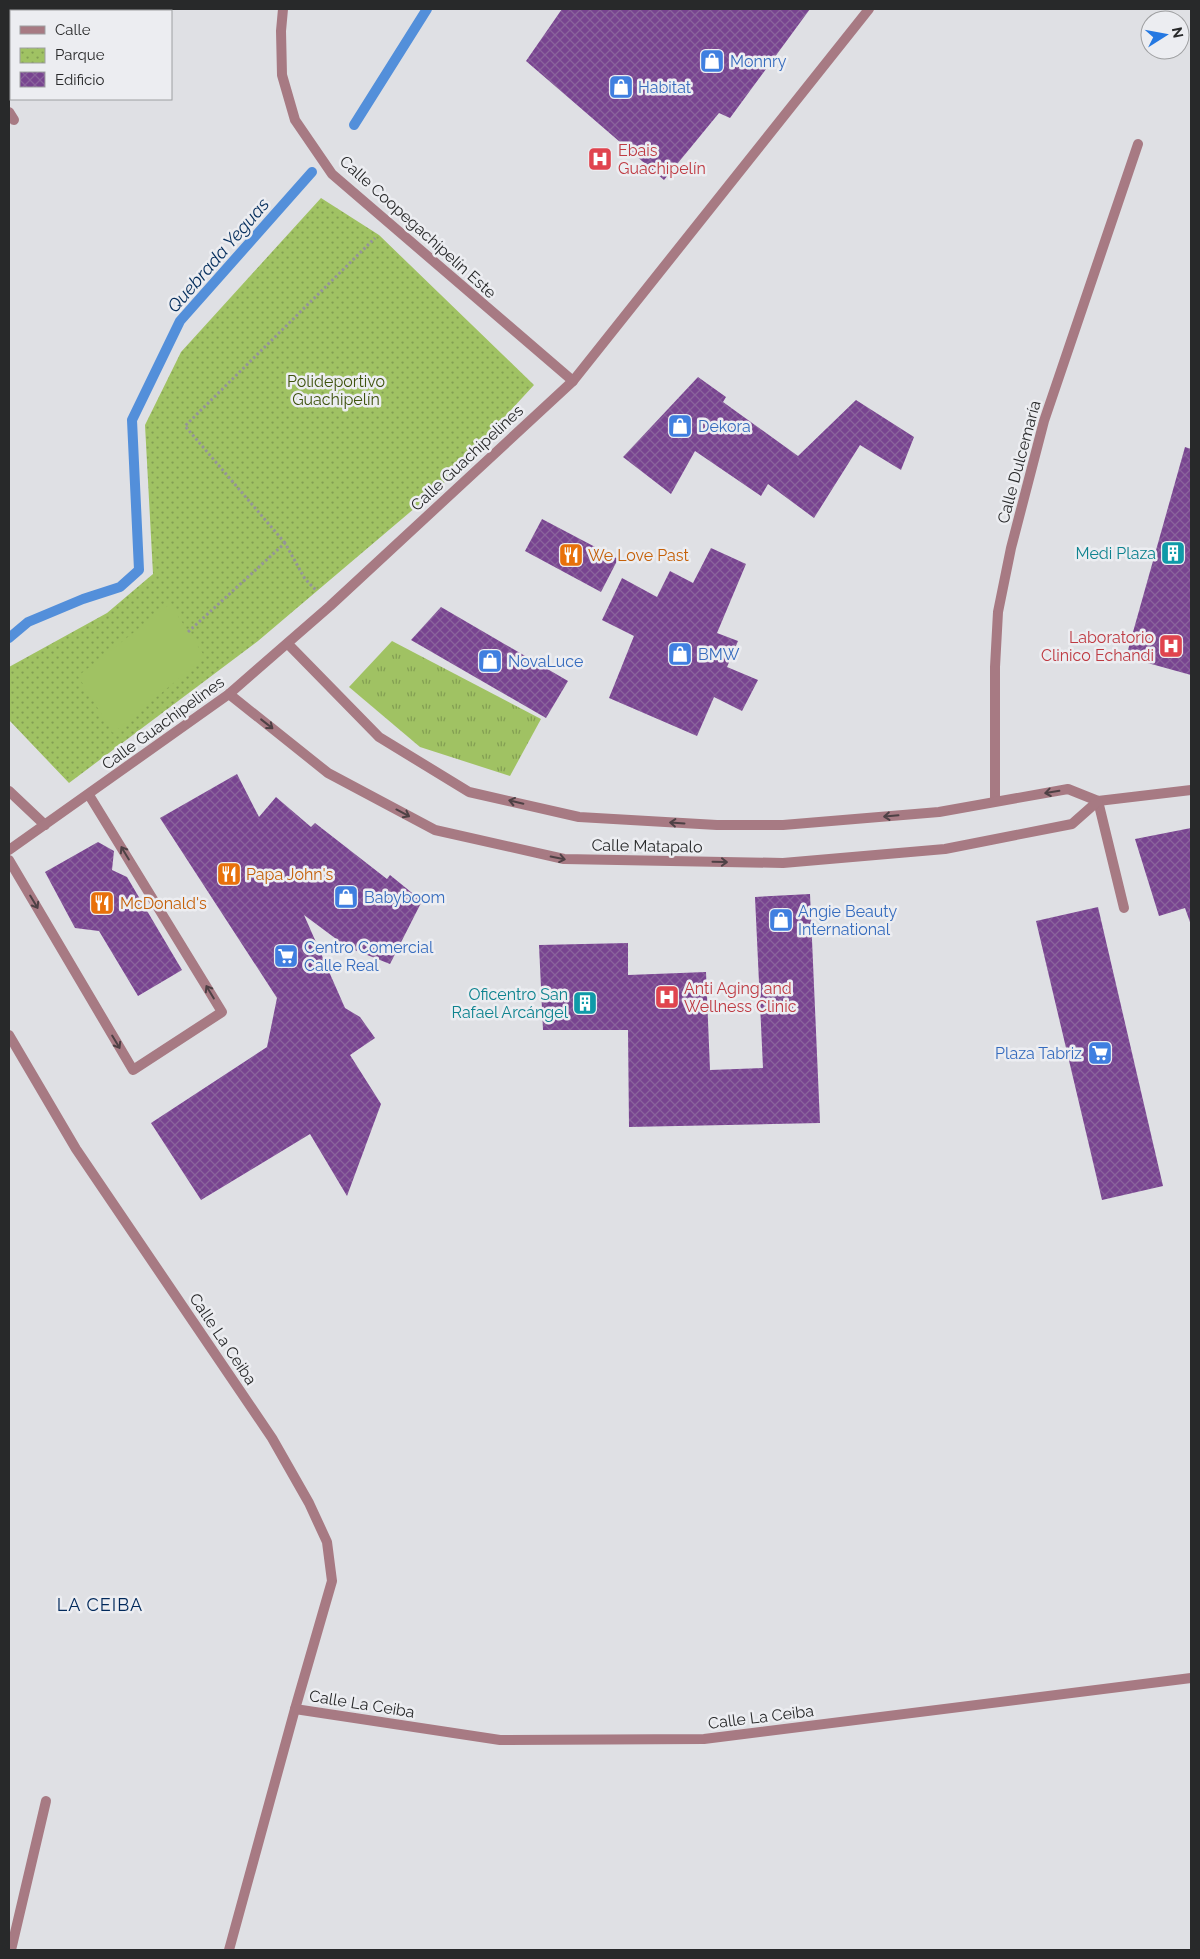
<svg xmlns="http://www.w3.org/2000/svg" width="1200" height="1959" viewBox="0 0 1200 1959" font-family="Raleway,sans-serif">
<style>
.grass{fill:url(#grass-tufts)}
.park{fill:url(#park-dots)}
.pitch{fill:#a0c263}
.lines{fill:none;stroke-linecap:round;stroke-linejoin:round}
.stream{stroke:#538fda;stroke-width:10}
.building{fill:url(#building-cross-hatch)}
.path{stroke:#949598;stroke-width:3;stroke-dasharray:2.5 2.5;stroke-linecap:butt}
.service{stroke:#a77a83;stroke-width:10}
.minor{stroke:#a77a83;stroke-width:10}
.tertiary{stroke:#a77a83;stroke-width:10}
.oneway{stroke:#4e4145}
.labels{text-anchor:middle;dominant-baseline:central;stroke-width:5;stroke-linejoin:round;paint-order:stroke}
.shop-label{font-size:16px;fill:#366cbe;stroke:#ecedf1;text-anchor:start}
.health-label{font-size:16px;fill:#be3a42;stroke:#ecedf1;text-anchor:start}
.street-label{font-size:16px;fill:#28292a;stroke:#ecedf1}
.park-label{font-size:16px;fill:#3f530e;stroke:#ecedf1}
.culture-label{font-size:16px;fill:#0d838f;stroke:#ecedf1;text-anchor:end}
.food-label{font-size:16px;fill:#c56008;stroke:#ecedf1;text-anchor:start}
.water-label{font-size:18px;font-style:italic;fill:#042e5d;stroke:#ecedf1}
.neighbourhood-label{font-size:18px;letter-spacing:1px;fill:#01295b;stroke:#ecedf1}
</style>
<defs>
<pattern id="grass-tufts" width="24" height="20" patternUnits="userSpaceOnUse" patternTransform="scale(1.25)"><rect width="24" height="20" fill="#a0c263"/><path d="M3 7l-1-3M5 7V3M7 7l1-3M15 17l-1-3M17 17v-4M19 17l1-3" fill="none" stroke="#829e52"/></pattern>
<pattern id="park-dots" width="8" height="8" patternUnits="userSpaceOnUse" patternTransform="scale(1.25)"><rect width="8" height="8" fill="#a0c263"/><path d="M2 2h.1M6 6h.1" fill="none" stroke="#829e52" stroke-width="1.8" stroke-linecap="round"/></pattern>
<pattern id="building-cross-hatch" width="8" height="8" patternUnits="userSpaceOnUse" patternTransform="scale(1.25)"><rect width="8" height="8" fill="#784490"/><path d="M0 0l8 8M0 8l8-8" fill="none" stroke="#8a639c"/></pattern>
</defs>
<rect width="100%" height="100%" fill="#dfe0e4"/>
<path class="grass" d="M 392,641 L 541,719 L 510,776 L 420,747 L 349,687 Z"/>
<path class="park" d="M 321,198 L 379,235 L 534,385 L 442,485 L 258,641 L 69,783 L 9,720 L 9,667 L 107,613 L 153,574 L 145,425 L 181,352 Z"/>
<path class="pitch" d="M 170,604 L 205,657 L 113,733 L 78,676 Z"/>
<g class="lines">
<g class="stream">
<path d="M 354,125 L 427,9"/>
<path d="M 9,638 L 28,622 L 83,599 L 120,587 L 139,570 L 132,420 L 180,321 L 312,172"/>
</g>
</g>
<g class="building">
<path d="M 562,9 L 810,9 L 730,118 L 719,113 L 664,180 L 526,61 Z"/>
<path d="M 698,377 L 726,397 L 723,402 L 798,456 L 856,400 L 914,437 L 901,470 L 860,445 L 814,518 L 768,484 L 761,496 L 695,451 L 671,494 L 623,457 Z"/>
<path d="M 1185,447 L 1191,449 L 1191,675 L 1126,657 Z"/>
<path d="M 542,519 L 618,559 L 601,592 L 525,551 Z"/>
<path d="M 711,548 L 746,564 L 717,633 L 738,641 L 727,667 L 758,680 L 742,711 L 714,697 L 697,736 L 609,698 L 634,636 L 602,620 L 622,578 L 657,597 L 670,571 L 693,583 Z"/>
<path d="M 441,607 L 568,681 L 546,718 L 411,640 Z"/>
<path d="M 237,774 L 259,817 L 276,797 L 311,827 L 315,823 L 387,879 L 390,875 L 422,901 L 390,964 L 347,947 L 304,915 L 345,1008 L 360,1017 L 375,1038 L 350,1055 L 381,1104 L 347,1196 L 310,1134 L 201,1200 L 151,1123 L 267,1047 L 277,998 L 160,818 Z"/>
<path d="M 1191,828 L 1191,925 L 1185,908 L 1159,916 L 1135,839 Z"/>
<path d="M 98,842 L 114,851 L 112,870 L 127,877 L 182,970 L 138,996 L 99,931 L 75,928 L 45,872 Z"/>
<path d="M 810,894 L 820,1123 L 629,1127 L 628,1030 L 543,1030 L 539,945 L 628,943 L 628,975 L 706,972 L 710,1070 L 763,1068 L 755,897 Z"/>
<path d="M 1098,907 L 1163,1186 L 1102,1200 L 1036,921 Z"/>
</g>
<g class="lines">
<g class="path">
<path d="M 285,543 L 185,426 L 375,238"/>
<path d="M 188,632 L 285,543 L 305,579 L 317,591"/>
</g>
<g class="service">
<path d="M 9,112 L 14,120"/>
<path d="M 1098,801 L 1124,908"/>
<path d="M 9,860 L 133,1070 L 222,1012 L 89,795"/>
</g>
<g class="minor">
<path d="M 283,9 L 281,31 L 282,75 L 295,120 L 332,174 L 573,381"/>
<path d="M 9,791 L 45,825"/>
<path d="M 995,801 L 995,667 L 998,612 L 1011,548 L 1044,421 L 1138,144"/>
<path d="M 9,1035 L 76,1149 L 272,1438 L 309,1503 L 327,1542 L 332,1581 L 295,1709 L 500,1740 L 704,1739 L 1191,1678"/>
<path d="M 11,1950 L 46,1801"/>
<path d="M 229,1950 L 295,1709"/>
</g>
<g class="tertiary">
<path d="M 288,644 L 379,737 L 469,792 L 579,817 L 717,825 L 783,825 L 939,812 L 1068,789 L 1098,801 L 1191,790"/>
<path d="M 229,694 L 328,773 L 435,830 L 564,859 L 783,863 L 945,849 L 1072,824 L 1098,801"/>
<path d="M 9,850 L 229,694 L 330,606 L 573,381 L 869,9"/>
</g>
</g>
<defs><path id="oneway-shaft" d="M-6 0H5M1.5-3L5.5 0L1.5 3" fill="none" stroke-width="1.6" stroke-linecap="round" stroke-linejoin="round" transform="scale(1.25)"/></defs>
<g class="oneway">
<use href="#oneway-shaft" transform="translate(267 724) rotate(38)"/>
<use href="#oneway-shaft" transform="translate(1052 792) rotate(171)"/>
<use href="#oneway-shaft" transform="translate(516 802) rotate(-167)"/>
<use href="#oneway-shaft" transform="translate(403 813) rotate(28)"/>
<use href="#oneway-shaft" transform="translate(891 816) rotate(175)"/>
<use href="#oneway-shaft" transform="translate(677 823) rotate(-176)"/>
<use href="#oneway-shaft" transform="translate(125 853) rotate(-121)"/>
<use href="#oneway-shaft" transform="translate(558 858) rotate(11)"/>
<use href="#oneway-shaft" transform="translate(720 862) rotate(1)"/>
<use href="#oneway-shaft" transform="translate(34 902) rotate(59)"/>
<use href="#oneway-shaft" transform="translate(210 992) rotate(-121)"/>
<use href="#oneway-shaft" transform="translate(116 1042) rotate(59)"/>
</g>
<defs>
<symbol id="shop-square" viewBox="-11 -11 22 22"><rect x="-9" y="-9" width="18" height="18" rx="4" fill="#3f7fe0" stroke="#ecedf1"/><path d="M-5-2.5h2.3a2.7 3.5 0 0 1 5.4 0H5L5.5 6h-11ZM-1.5-2.5h3a1.5 2.3 0 0 0-3 0Z" fill="#fff"/></symbol>
<symbol id="hospital-square" viewBox="-11 -11 22 22"><rect x="-9" y="-9" width="18" height="18" rx="4" fill="#e0444e" stroke="#ecedf1"/><path d="M-5-5h3v3.5h4V-5h3V5h-3V1.5h-4V5h-3Z" fill="#fff"/></symbol>
<symbol id="building-square" viewBox="-11 -11 22 22"><rect x="-9" y="-9" width="18" height="18" rx="4" fill="#0f9aa8" stroke="#ecedf1"/><path d="M-4-6H4V6H1V3H-1V6H-4ZM-2.5-4.3h1.7v1.8h-1.7ZM.8-4.3h1.7v1.8H.8ZM-2.5-1h1.7V.8h-1.7ZM.8-1h1.7V.8H.8Z" fill="#fff"/></symbol>
<symbol id="restaurant-square" viewBox="-11 -11 22 22"><rect x="-9" y="-9" width="18" height="18" rx="4" fill="#e8710a" stroke="#ecedf1"/><path d="M-5-6h1v4h1v-4h1v4h1v-4h1v5L-1.5 .5V6h-2V.5L-5-1ZM5-6V6H3V1.5H1.5Q1.5-4 5-6Z" fill="#fff"/></symbol>
<symbol id="supermarket-square" viewBox="-11 -11 22 22"><rect x="-9" y="-9" width="18" height="18" rx="4" fill="#3f7fe0" stroke="#ecedf1"/><path d="M-6-5.5h2.5l.6 2H6L4.5 2H-2.5L-4.4-4H-6ZM-1.5 3.2a1.3 1.3 0 1 0 .1 0ZM3 3.2a1.3 1.3 0 1 0 .1 0Z" fill="#fff"/></symbol>
</defs>
<g fill-rule="evenodd">
<use href="#shop-square" x="698" y="47" width="28" height="28"/>
<use href="#shop-square" x="607" y="73" width="28" height="28"/>
<use href="#hospital-square" x="586" y="145" width="28" height="28"/>
<use href="#shop-square" x="666" y="412" width="28" height="28"/>
<use href="#building-square" x="1159" y="539" width="28" height="28"/>
<use href="#restaurant-square" x="557" y="541" width="28" height="28"/>
<use href="#hospital-square" x="1157" y="632" width="28" height="28"/>
<use href="#shop-square" x="666" y="640" width="28" height="28"/>
<use href="#shop-square" x="476" y="647" width="28" height="28"/>
<use href="#restaurant-square" x="215" y="860" width="28" height="28"/>
<use href="#shop-square" x="332" y="883" width="28" height="28"/>
<use href="#restaurant-square" x="88" y="889" width="28" height="28"/>
<use href="#shop-square" x="767" y="906" width="28" height="28"/>
<use href="#supermarket-square" x="272" y="942" width="28" height="28"/>
<use href="#hospital-square" x="653" y="983" width="28" height="28"/>
<use href="#building-square" x="571" y="989" width="28" height="28"/>
<use href="#supermarket-square" x="1086" y="1039" width="28" height="28"/>
</g>
<g class="labels">
<g class="shop-label">
<text x="730" y="61">Monnry</text>
<text x="638" y="87">Habitat</text>
<text x="698" y="426">Dekora</text>
<text x="698" y="654">BMW</text>
<text x="508" y="661">NovaLuce</text>
<text x="364" y="897">Babyboom</text>
<text x="798" y="911">Angie Beauty<tspan x="798" dy="18">International</tspan></text>
<text x="304" y="947">Centro Comercial<tspan x="304" dy="18">Calle Real</tspan></text>
<text x="1082" y="1053" text-anchor="end">Plaza Tabriz</text>
</g>
<g class="health-label">
<text x="618" y="150">Ebais<tspan x="618" dy="18">Guachipelín</tspan></text>
<text x="1154" y="637" text-anchor="end">Laboratorio<tspan x="1154" dy="18">Clinico Echandi</tspan></text>
<text x="684" y="988">Anti Aging and<tspan x="684" dy="18">Wellness Clinic</tspan></text>
</g>
<g class="street-label">
<text transform="translate(418 227) rotate(42)">Calle Coopegachipelín Este</text>
<text transform="translate(467 458) rotate(-43)">Calle Guachipelines</text>
<text transform="translate(1019 462) rotate(-75)">Calle Dulcemaría</text>
<text transform="translate(163 723) rotate(-36)">Calle Guachipelines</text>
<text transform="translate(647 846) rotate(1)">Calle Matapalo</text>
<text transform="translate(223 1339) rotate(56)">Calle La Ceiba</text>
<text transform="translate(362 1704) rotate(9)">Calle La Ceiba</text>
<text transform="translate(761 1717) rotate(-7)">Calle La Ceiba</text>
</g>
<g class="park-label">
<text x="336" y="381">Polideportivo<tspan x="336" dy="18">Guachipelín</tspan></text>
</g>
<g class="culture-label">
<text x="1156" y="553">Medi Plaza</text>
<text x="568" y="994">Oficentro San<tspan x="568" dy="18">Rafael Arcángel</tspan></text>
</g>
<g class="food-label">
<text x="588" y="555">We Love Past</text>
<text x="246" y="874">Papa John's</text>
<text x="120" y="903">McDonald's</text>
</g>
<g class="water-label">
<text transform="translate(218 255) rotate(-49)">Quebrada Yeguas</text>
</g>
<g class="neighbourhood-label">
<text x="100" y="1604">LA CEIBA</text>
</g>
</g>
<rect width="1200" height="1959" fill="none" stroke="#28292a" stroke-width="20"/>
<rect x="10" y="10" width="162" height="90" fill="#ecedf1" stroke="#9e9fa1"/>
<rect x="20" y="26" width="25" height="8" fill="#a77a83" stroke="#9e9fa1"/>
<text x="55" y="35" font-size="15" fill="#28292a">Calle</text>
<rect x="20" y="48" width="25" height="15" fill="url(#park-dots)" stroke="#9e9fa1"/>
<text x="55" y="60" font-size="15" fill="#28292a">Parque</text>
<rect x="20" y="72" width="25" height="15" fill="url(#building-cross-hatch)" stroke="#9e9fa1"/>
<text x="55" y="85" font-size="15" fill="#28292a">Edificio</text>
<g transform="translate(1165 35) rotate(79)"><circle r="24" fill="#ecedf1" stroke="#9e9fa1"/>
<path d="M0-4L9 19L0 12L-9 19Z" fill="#2478e2"/>
<text y="-8" font-size="14" font-weight="bold" text-anchor="middle" fill="#28292a">N</text>
</g>
</svg>
